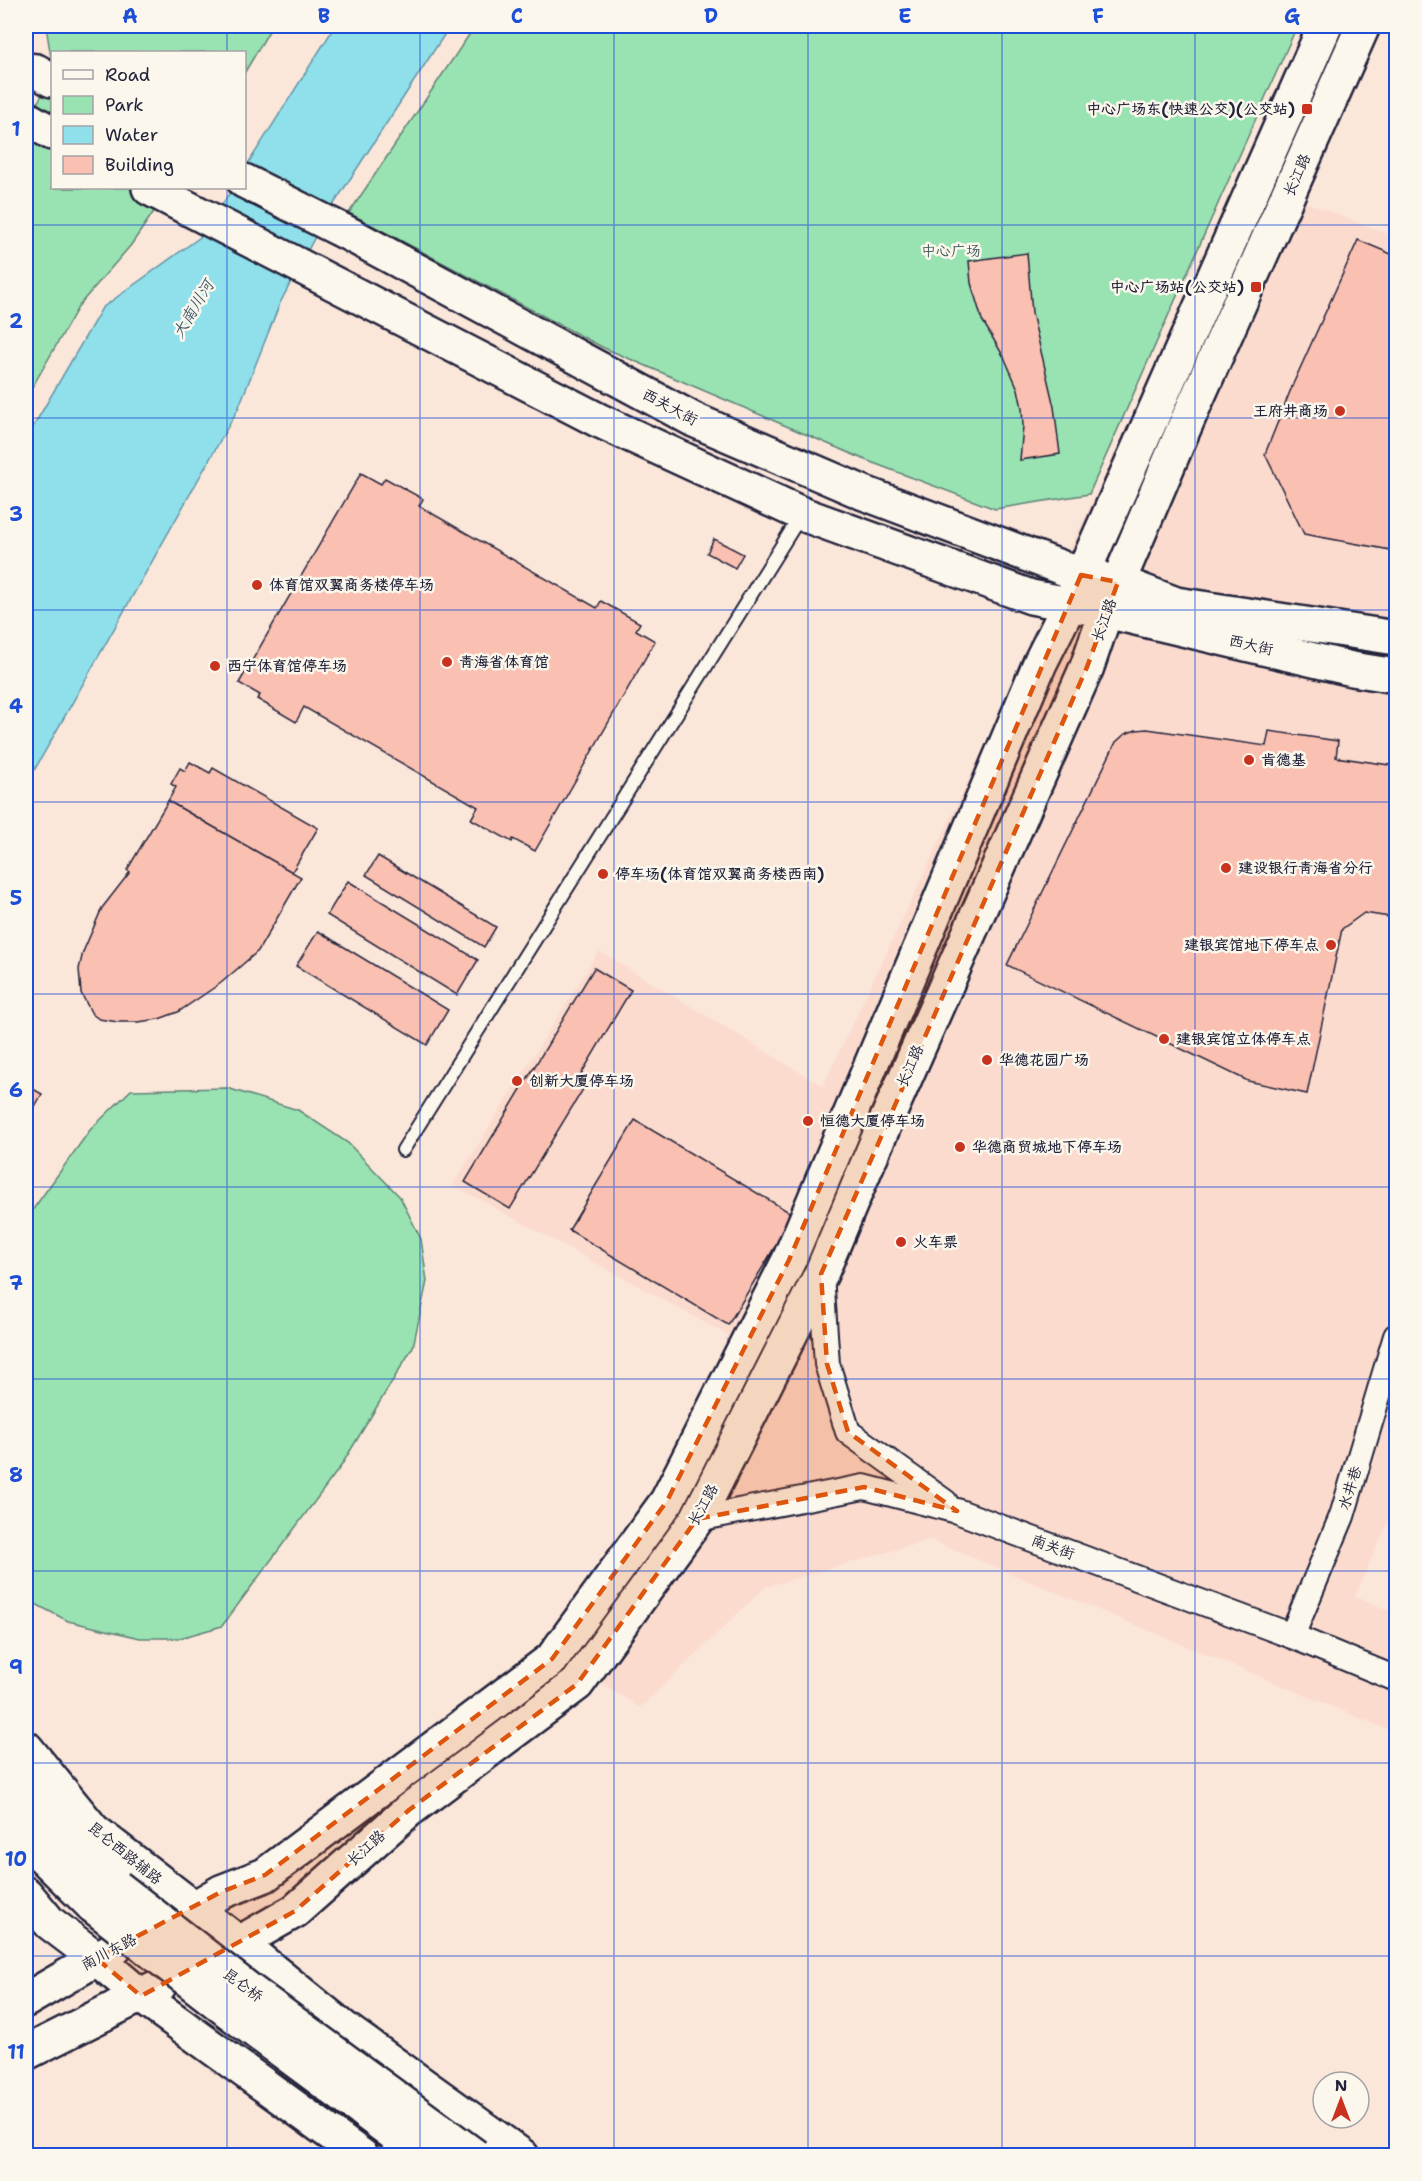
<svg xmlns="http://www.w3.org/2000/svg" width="1422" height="2181" viewBox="0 0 1422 2181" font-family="'Shantell Sans','LXGW WenKai TC',sans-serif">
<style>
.built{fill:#fbdbce}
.green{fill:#99e2b2;stroke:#5e8276;stroke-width:1.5}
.water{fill:#8fe0eb;stroke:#6394a5;stroke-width:1.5}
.building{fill:#fac0b1;stroke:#22223b;stroke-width:1.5}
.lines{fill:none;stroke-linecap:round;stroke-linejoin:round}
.lane-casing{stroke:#22223b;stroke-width:16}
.street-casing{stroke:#22223b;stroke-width:28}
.secondary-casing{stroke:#22223b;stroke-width:38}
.primary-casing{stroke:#22223b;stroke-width:38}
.highway-casing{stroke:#22223b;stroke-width:38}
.lane{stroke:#fbf7ec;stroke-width:12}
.street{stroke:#fbf7ec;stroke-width:24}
.secondary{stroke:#fbf7ec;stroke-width:33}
.primary{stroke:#fbf7ec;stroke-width:33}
.highway{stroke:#fbf7ec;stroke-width:33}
.highway-bridge-casing{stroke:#22223b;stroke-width:38;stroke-linecap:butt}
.highway-bridge{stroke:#fbf7ec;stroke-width:33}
.marked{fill:#de560e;fill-opacity:0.2;stroke:#de560e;stroke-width:4.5;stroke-dasharray:12 8;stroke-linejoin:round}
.grid{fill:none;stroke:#1d4ed8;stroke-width:1.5;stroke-opacity:0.55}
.poi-dot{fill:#c8321e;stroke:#fbf7ec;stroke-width:2}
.labels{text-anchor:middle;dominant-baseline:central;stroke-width:5;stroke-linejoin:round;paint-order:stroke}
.poi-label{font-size:15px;font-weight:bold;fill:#22223b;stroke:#fbf7ec;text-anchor:start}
.street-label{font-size:15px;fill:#22223b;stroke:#fbf7ec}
.park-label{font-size:15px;fill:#465c5f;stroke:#fbf7ec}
.water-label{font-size:16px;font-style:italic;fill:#435b70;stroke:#fbf7ec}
.neatline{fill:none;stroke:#1d4ed8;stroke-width:2}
.grid-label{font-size:20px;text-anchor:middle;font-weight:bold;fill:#1d4ed8}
</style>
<rect width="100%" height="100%" fill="#fbe6da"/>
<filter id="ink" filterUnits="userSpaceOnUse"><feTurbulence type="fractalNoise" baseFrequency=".0167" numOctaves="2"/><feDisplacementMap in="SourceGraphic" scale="12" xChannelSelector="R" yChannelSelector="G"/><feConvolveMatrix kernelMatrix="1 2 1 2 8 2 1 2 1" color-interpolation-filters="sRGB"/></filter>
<g filter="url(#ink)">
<path class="built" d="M 1242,178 L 1396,237 L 1396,1503 L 1355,1596 L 1396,1614 L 1396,1733 L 930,1540 L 765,1587 L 640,1708 L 569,1661 L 684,1505 L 766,1356 L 453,1185 L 599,951 L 823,1086 L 1014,685 L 1040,614 Z"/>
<g class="green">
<path d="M 46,26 L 272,26 L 245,72 L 244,52 L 52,52 L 52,64 Z"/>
<path d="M 475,26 L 1297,26 L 1089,494 L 995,509 L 868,461 L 602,347 L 349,213 Z"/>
<path d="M 52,77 L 52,188 L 170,188 L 131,245 L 80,304 L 26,398 L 26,123 Z"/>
<path d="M 227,1088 L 298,1110 L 348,1143 L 400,1197 L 421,1239 L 427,1281 L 413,1347 L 341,1466 L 222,1626 L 180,1638 L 140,1638 L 68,1621 L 26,1599 L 26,1219 L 90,1130 L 131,1090 Z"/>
</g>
<path class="water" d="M 335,26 L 450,26 L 326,216 L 280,303 L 238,409 L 26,785 L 26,439 L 102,308 L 203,235 Z"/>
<g class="building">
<path d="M 1358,240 L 1396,256 L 1396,551 L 1304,534 L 1265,454 L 1293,384 Z"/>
<path d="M 1027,253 L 1032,313 L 1054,407 L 1060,454 L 1020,460 L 1023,426 L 1022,408 L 1018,389 L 1004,357 L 982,320 L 971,283 L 969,261 Z"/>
<path d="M 361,473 L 381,484 L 385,478 L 423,499 L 419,506 L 597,608 L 601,601 L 640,623 L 636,630 L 655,641 L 535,851 L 513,839 L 512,842 L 471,819 L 478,807 L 304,707 L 296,722 L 257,699 L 260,695 L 239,683 Z"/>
<path d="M 714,539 L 743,554 L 735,568 L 707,553 Z"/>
<path d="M 1147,729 L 1266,746 L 1269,731 L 1338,741 L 1336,757 L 1396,766 L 1396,918 L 1364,913 L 1342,929 L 1307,1094 L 1248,1081 L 1007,965 L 1116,742 L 1125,734 L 1136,730 Z"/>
<path d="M 190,762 L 210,773 L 213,768 L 318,828 L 292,872 L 168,801 L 176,787 L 171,784 L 180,768 L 185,771 Z"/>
<path d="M 168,801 L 301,877 L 258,951 L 221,983 L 178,1012 L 159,1019 L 138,1022 L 118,1022 L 99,1019 L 92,1014 L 81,993 L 79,969 L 83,952 L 102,908 L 130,872 L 127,870 Z"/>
<path d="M 378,856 L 496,927 L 484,947 L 366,875 Z"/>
<path d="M 348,881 L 478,960 L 457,995 L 327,915 Z"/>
<path d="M 318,931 L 448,1010 L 427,1045 L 296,966 Z"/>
<path d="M 594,968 L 631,990 L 577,1081 L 585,1086 L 510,1209 L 465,1182 Z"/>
<path d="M 26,1085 L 42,1094 L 26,1122 Z"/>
<path d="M 635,1120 L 794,1215 L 728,1325 L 569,1230 Z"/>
</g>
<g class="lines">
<defs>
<path id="lane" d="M 403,1150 L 801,515"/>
<g id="street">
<path d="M 821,1275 L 827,1364 L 848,1432 L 945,1502"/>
<path d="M 697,1519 L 864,1487 L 957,1511 L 1292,1636 L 1396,1679"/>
<path d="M 1292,1636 L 1342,1516 L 1396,1336"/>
</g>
<g id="secondary">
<path d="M 26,70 L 36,71 L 52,80"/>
<path d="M 26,118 L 52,133"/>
<path d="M 244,181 L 351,235 L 694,420 L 864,493 L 1081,575 L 1102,579"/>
<path d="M 149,188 L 598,420 L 802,514 L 1031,597 L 1090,608"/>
<path d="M 194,1908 L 221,1892 L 265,1875 L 552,1659 L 667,1501 L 789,1260 L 1040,663 L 1069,605 L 1325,26"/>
<path d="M 239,1943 L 295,1911 L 409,1810 L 577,1684 L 697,1519 L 821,1274 L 875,1146 L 1087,667 L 1106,611 L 1184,428 L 1363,26"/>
</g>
<g id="primary">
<path d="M 1118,582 L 1176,604 L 1396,638"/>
<path d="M 1106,611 L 1352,669 L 1396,676"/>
</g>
<g id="highway">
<path d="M 26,1748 L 93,1830 L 239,1943 L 345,2029 L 522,2156"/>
<path d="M 26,1797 L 117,1887"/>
<path d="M 26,1840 L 93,1906"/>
<path d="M 26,1894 L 50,1923 L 96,1958 L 141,1996 L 362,2156"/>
<path d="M 26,2000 L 115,1948"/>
<path d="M 26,2053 L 159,1986"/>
</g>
</defs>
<use href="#lane" class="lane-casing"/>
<use href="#street" class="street-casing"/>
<use href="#secondary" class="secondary-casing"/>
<use href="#primary" class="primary-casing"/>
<use href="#highway" class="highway-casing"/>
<use href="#lane" class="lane"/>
<use href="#street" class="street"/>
<use href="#secondary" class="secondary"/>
<use href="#primary" class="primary"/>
<use href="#highway" class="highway"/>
<defs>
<g id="highway-bridge">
<path d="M 117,1887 L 249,1990 L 475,2156"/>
<path d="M 93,1906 L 228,2011 L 424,2156"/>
</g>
</defs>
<use href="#highway-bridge" class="highway-bridge-casing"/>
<use href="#highway-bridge" class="highway-bridge"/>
</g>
</g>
<path class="marked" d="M 1081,575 L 1118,582 L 1087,667 L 821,1274 L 827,1364 L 848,1432 L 957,1511 L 864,1487 L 697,1519 L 577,1684 L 409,1810 L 295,1911 L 141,1996 L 96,1958 L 221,1892 L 265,1875 L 552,1659 L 667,1501 L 789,1260 Z"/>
<path class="grid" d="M 227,26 L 227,52M 420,26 L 420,2156M 614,26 L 614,2156M 808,26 L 808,2156M 1002,26 L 1002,2156M 1195,26 L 1195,2156M 227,188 L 227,2156M 26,225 L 1396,225M 26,418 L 1396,418M 26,610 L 1396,610M 26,802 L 1396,802M 26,994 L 1396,994M 26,1187 L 1396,1187M 26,1379 L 1396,1379M 26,1571 L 1396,1571M 26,1763 L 1396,1763M 26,1956 L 1396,1956"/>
<g class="poi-dot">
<rect x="1301" y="103" width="12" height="12" rx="3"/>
<rect x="1250" y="281" width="12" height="12" rx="3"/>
<circle cx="1340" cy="411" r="6"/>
<circle cx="257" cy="585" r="6"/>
<circle cx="447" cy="662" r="6"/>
<circle cx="215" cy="666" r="6"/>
<circle cx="1249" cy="760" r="6"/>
<circle cx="1226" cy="868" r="6"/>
<circle cx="603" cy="874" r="6"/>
<circle cx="1331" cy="945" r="6"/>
<circle cx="1164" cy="1039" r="6"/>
<circle cx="987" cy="1060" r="6"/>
<circle cx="517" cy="1081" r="6"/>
<circle cx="808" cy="1121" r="6"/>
<circle cx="960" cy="1147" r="6"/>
<circle cx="901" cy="1242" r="6"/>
</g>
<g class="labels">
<g class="poi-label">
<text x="1295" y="109" text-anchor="end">中心广场东(快速公交)(公交站)</text>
<text x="1244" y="287" text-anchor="end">中心广场站(公交站)</text>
<text x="1328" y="411" text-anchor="end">王府井商场</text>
<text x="269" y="585">体育馆双翼商务楼停车场</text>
<text x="459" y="662">青海省体育馆</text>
<text x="227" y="666">西宁体育馆停车场</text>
<text x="1261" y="760">肯德基</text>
<text x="1238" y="868">建设银行青海省分行</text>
<text x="615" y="874">停车场(体育馆双翼商务楼西南)</text>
<text x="1319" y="945" text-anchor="end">建银宾馆地下停车点</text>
<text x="1176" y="1039">建银宾馆立体停车点</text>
<text x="999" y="1060">华德花园广场</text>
<text x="529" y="1081">创新大厦停车场</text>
<text x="820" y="1121">恒德大厦停车场</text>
<text x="972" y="1147">华德商贸城地下停车场</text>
<text x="913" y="1242">火车票</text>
</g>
<g class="street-label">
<text transform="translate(1297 175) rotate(-66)">长江路</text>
<text transform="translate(670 407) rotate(28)">西关大街</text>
<text transform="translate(1104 620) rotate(-70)">长江路</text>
<text transform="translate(1251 645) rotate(13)">西大街</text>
<text transform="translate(910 1066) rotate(-66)">长江路</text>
<text transform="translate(1350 1488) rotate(-73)">水井巷</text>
<text transform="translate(703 1505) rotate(-61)">长江路</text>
<text transform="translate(1053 1547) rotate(20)">南关街</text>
<text transform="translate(366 1848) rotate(-42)">长江路</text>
<text transform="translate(125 1853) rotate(39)">昆仑西路辅路</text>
<text transform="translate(109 1952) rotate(-28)">南川东路</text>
<text transform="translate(243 1985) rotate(37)">昆仑桥</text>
</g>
<g class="park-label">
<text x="951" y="251">中心广场</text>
</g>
<g class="water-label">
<text transform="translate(193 309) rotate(-59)">大南川河</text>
</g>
</g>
<rect width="1422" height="2181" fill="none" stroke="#fbf7ec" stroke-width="66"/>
<rect x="51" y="51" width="195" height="138" fill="#fbf7ec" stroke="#a4a2a5" stroke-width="1.5"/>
<rect x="63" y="70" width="30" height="9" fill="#fbf7ec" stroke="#a4a2a5" stroke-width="1.5"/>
<text x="105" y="81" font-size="18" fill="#22223b">Road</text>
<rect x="63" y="96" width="30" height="18" fill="#99e2b2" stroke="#a4a2a5" stroke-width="1.5"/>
<text x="105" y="111" font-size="18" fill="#22223b">Park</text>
<rect x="63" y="126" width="30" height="18" fill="#8fe0eb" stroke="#a4a2a5" stroke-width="1.5"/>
<text x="105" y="141" font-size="18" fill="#22223b">Water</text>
<rect x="63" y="156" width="30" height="18" fill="#fac0b1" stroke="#a4a2a5" stroke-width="1.5"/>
<text x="105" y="171" font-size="18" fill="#22223b">Building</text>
<g transform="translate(1341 2100)"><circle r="28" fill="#fbf7ec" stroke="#a4a2a5" stroke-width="1.5"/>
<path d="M0-4.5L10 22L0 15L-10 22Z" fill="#c8321e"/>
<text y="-9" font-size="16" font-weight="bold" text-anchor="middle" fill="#22223b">N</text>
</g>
<rect x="33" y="33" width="1356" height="2115" class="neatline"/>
<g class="grid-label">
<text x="130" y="23">A</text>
<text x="324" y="23">B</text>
<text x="517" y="23">C</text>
<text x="711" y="23">D</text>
<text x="905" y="23">E</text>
<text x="1098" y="23">F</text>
<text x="1292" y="23">G</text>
<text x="16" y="136">1</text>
<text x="16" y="328">2</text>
<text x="16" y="521">3</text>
<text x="16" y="713">4</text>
<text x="16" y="905">5</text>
<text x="16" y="1097">6</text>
<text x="16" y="1290">7</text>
<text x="16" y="1482">8</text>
<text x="16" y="1674">9</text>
<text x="16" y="1866">10</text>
<text x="16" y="2059">11</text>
</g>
</svg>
